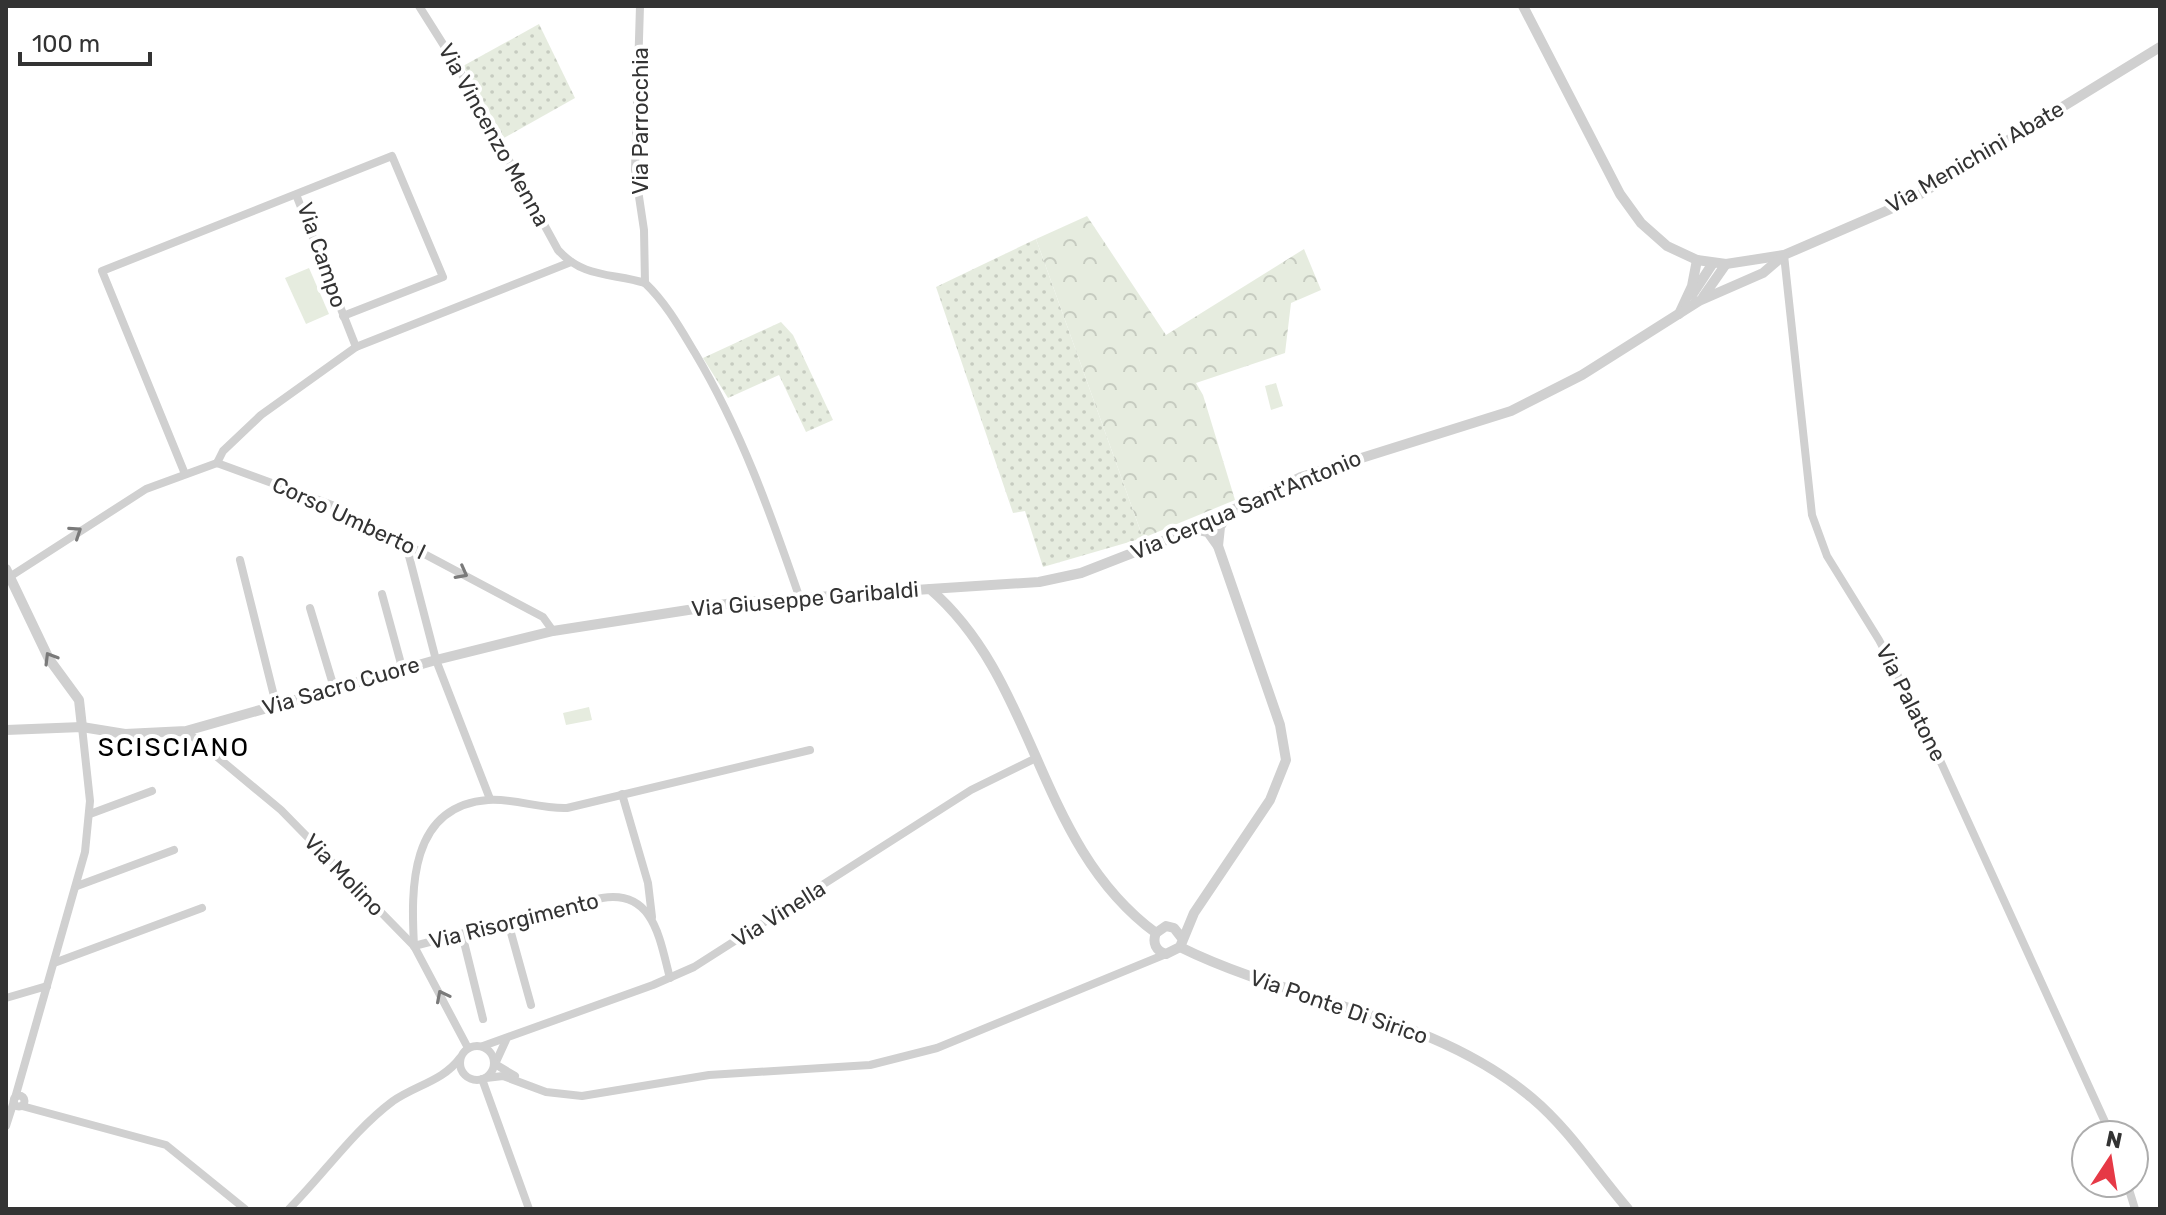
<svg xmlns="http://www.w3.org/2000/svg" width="2166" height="1215" viewBox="0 0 2166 1215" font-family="Rubik,sans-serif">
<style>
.grass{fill:url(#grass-dots)}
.forest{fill:url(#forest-crowns)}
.park{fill:#e6ecdf}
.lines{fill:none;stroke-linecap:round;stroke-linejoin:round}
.minor{stroke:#d0d0d0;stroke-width:8}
.tertiary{stroke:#d0d0d0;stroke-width:10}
.oneway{stroke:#7a7a7a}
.labels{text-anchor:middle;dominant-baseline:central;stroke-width:8;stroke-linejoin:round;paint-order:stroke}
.street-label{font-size:22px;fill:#333;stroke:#fff}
.quarter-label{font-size:26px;letter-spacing:2px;fill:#000;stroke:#fff}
</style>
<defs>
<pattern id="grass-dots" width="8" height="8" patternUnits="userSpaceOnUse" patternTransform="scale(2)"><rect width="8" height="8" fill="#e6ecdf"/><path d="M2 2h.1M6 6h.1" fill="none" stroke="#c6cbc0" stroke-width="1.8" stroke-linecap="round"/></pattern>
<pattern id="forest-crowns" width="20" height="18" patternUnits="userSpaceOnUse" patternTransform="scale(2)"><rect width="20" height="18" fill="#e6ecdf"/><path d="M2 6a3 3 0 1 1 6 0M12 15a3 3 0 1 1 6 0" fill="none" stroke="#c6cbc0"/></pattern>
</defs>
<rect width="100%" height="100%" fill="#fff"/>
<g class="grass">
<path d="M 539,24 L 575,98 L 504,138 L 463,66 Z"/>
<path d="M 1036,239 L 1143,538 L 1043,567 L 1025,511 L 1013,513 L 936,287 Z"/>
<path d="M 781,322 L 793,335 L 833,420 L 806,432 L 779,375 L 728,398 L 703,358 Z"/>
</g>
<path class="forest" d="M 1087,216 L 1166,335 L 1304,249 L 1321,290 L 1291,303 L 1285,353 L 1196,383 L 1203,395 L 1235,500 L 1143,538 L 1036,239 Z"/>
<g class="park">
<path d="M 309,268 L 329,314 L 306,324 L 285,278 Z"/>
<path d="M 1276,383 L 1283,406 L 1271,410 L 1265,386 Z"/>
<path d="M 589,707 L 592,720 L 566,725 L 563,713 Z"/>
</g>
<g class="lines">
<g class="minor">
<path d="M 419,6 L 460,71 L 558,250 C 583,278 612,273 645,283 C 666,303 680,328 695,353 C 741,430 770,512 799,596"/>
<path d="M 640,6 L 635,170 L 644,230 L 645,283"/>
<path d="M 297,197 L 356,347"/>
<path d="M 1784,255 L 1812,515 L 1827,556 L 1879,640 L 1923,723 L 2111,1135"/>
<path d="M 217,463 L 223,451 L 261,415 L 356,347 L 571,262"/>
<path d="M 185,474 L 102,271 L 392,156 L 443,277 L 343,316"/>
<path d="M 410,545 L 409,556 L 436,660 L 490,799"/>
<path d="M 240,560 L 276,704"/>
<path d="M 11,576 L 146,489 L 217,463 L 332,505 L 543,617 L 553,631"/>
<path d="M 382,594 L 403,671"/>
<path d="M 310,608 L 335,691"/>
<path d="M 186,731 L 281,810 L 414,946 L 468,1048"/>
<path d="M 622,794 L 648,883 L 652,917"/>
<path d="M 90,814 L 152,791"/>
<path d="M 77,886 L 174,850"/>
<path d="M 508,922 L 531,1005"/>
<path d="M 462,934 L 483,1019"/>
<path d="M 414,946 C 411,889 409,806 488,800 C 514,798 540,809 567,808 L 810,750"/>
<path d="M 414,946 L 602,898 C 655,889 660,942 670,978"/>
<path d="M 54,963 L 202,908"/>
<path d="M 6,998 L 47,986"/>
<path d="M 506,1040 L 495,1064 L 515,1076"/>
<circle cx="477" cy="1063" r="17"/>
<path d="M 483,1046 L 653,985 L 694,967 L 971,790 L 1036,758"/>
<path d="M 486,1078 L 503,1076 L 546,1092 L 582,1096 L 709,1075 L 870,1065 L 937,1048 L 1166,954"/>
<path d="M 482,1079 L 529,1209"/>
<circle cx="19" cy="1101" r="5.5"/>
<path d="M 15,1098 L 85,852 L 90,801 L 82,727"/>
<path d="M 22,1106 L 166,1145 L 245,1209"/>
<path d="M 6,1126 L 14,1101"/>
<path d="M 2127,1183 L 2135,1209"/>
<path d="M 289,1209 C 324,1174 353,1131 393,1101 C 416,1085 443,1081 460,1058"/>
</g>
<g class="tertiary">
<path d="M 1523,6 L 1620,194 L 1641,223 L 1667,246 L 1697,260 L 1726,264 L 1784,255 L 1909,201 L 2160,47"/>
<path d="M 1692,295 L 1713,263"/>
<path d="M 1703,297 L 1726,264"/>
<path d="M 1679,314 L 1692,286 L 1697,260"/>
<path d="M 1218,546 L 1220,527 L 1228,514"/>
<path d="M 6,569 L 49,659 L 79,700 L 82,727"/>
<path d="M 930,589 L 1039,582 L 1081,573 L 1189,531 L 1301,477 L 1511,411 L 1582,375 L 1699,301 L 1763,273 L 1784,255"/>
<path d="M 6,730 L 82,727 L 125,734 L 186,731 L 436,660 L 553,631 L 733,603 L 930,589 C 1039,683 1035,844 1156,933"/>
<path d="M 1181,937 L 1174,928 L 1166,926 L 1156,933 C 1152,943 1156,951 1166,954 L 1180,947 L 1194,913 L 1270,800 L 1286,760 L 1280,725 L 1218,546 L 1208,532 L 1194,529"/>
<path d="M 1180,947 C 1295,1004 1431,1013 1532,1098 C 1570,1130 1596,1172 1628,1209"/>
</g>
</g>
<defs><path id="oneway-chevron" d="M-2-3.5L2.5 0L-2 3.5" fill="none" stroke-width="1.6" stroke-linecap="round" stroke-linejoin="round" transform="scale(2)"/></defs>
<g class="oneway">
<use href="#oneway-chevron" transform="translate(76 532) rotate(-34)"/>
<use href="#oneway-chevron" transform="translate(462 573) rotate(28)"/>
<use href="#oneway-chevron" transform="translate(50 658) rotate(-121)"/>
<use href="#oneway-chevron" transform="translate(442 996) rotate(-117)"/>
</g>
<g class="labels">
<g class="street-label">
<text transform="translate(640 121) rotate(-90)">Via Parrocchia</text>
<text transform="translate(494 135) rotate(61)">Via Vincenzo Menna</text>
<text transform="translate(1975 157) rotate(-30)">Via Menichini Abate</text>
<text transform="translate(322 255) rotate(71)">Via Campo</text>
<text transform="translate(1246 505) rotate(-23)">Via Cerqua Sant'Antonio</text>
<text transform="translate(349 518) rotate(25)">Corso Umberto I</text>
<text transform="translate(805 599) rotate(-5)">Via Giuseppe Garibaldi</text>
<text transform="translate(341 686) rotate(-16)">Via Sacro Cuore</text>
<text transform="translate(1911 703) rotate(63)">Via Palatone</text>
<text transform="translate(344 875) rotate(46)">Via Molino</text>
<text transform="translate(779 914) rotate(-32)">Via Vinella</text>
<text transform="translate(514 921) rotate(-14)">Via Risorgimento</text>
<text transform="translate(1339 1007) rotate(19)">Via Ponte Di Sirico</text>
</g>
<g class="quarter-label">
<text x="174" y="747">SCISCIANO</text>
</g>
</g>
<rect width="2166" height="1215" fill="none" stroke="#333333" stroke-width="16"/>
<g transform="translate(2110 1159) rotate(12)"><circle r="38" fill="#ffffff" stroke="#adadad" stroke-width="2"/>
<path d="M0-6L14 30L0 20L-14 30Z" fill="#e63946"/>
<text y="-12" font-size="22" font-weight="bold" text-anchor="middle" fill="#333333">N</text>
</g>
<path d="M20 52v12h130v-12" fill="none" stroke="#333333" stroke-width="4"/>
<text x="32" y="52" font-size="24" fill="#333333" stroke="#ffffff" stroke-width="6" paint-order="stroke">100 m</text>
</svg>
